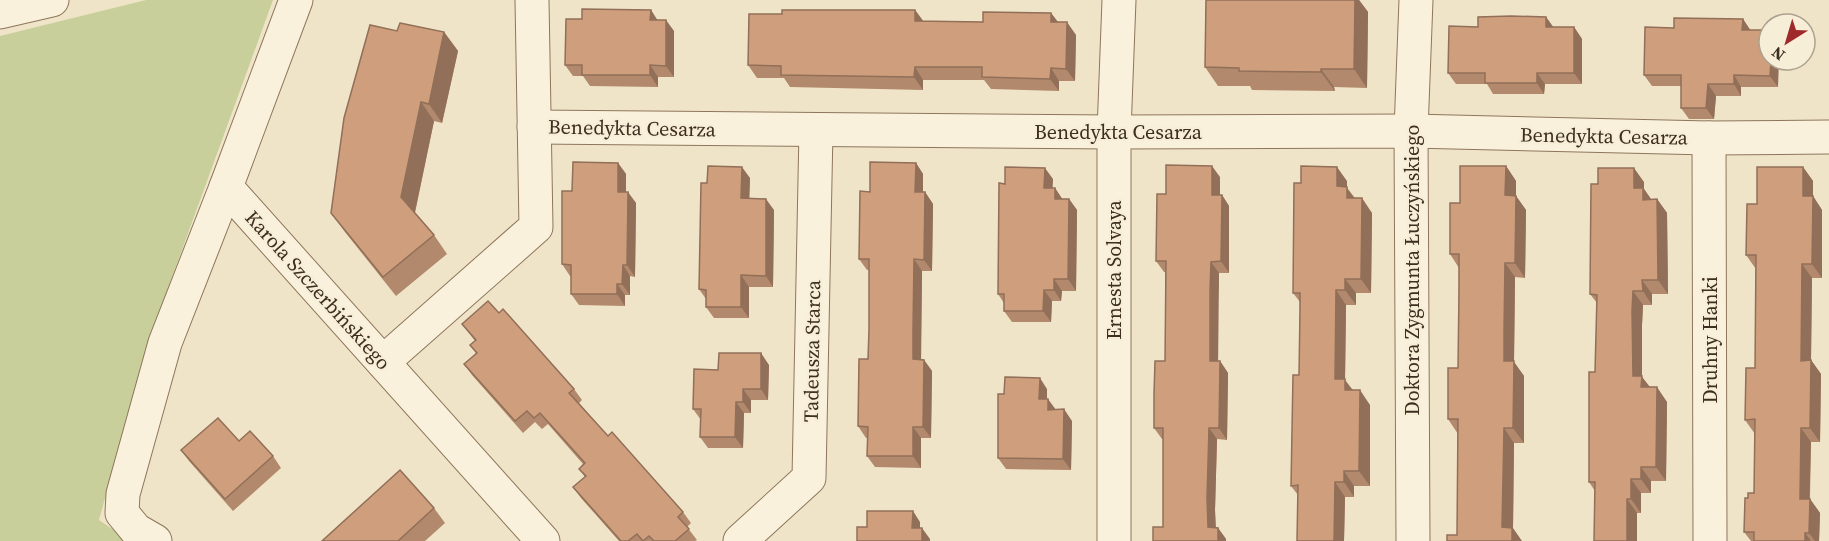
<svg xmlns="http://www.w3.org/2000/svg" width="1829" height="541" viewBox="0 0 1829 541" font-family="'Source Serif 4',serif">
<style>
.green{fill:#c9cf9b}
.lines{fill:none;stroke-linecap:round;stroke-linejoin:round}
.street-casing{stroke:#8d765c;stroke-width:35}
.street{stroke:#faf1dc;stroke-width:33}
.wall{fill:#b2896c}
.shaded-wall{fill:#916f58}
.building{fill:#cf9f7d;stroke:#916f58;stroke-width:1.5}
.labels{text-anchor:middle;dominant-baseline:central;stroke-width:4.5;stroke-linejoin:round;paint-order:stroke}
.street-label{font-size:20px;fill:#3d2e20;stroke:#f7eed8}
</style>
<rect width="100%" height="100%" fill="#f0e4c8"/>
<path class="green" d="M 146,0 L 273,0 L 148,343 L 99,520 L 130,541 L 0,541 L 0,36 Z"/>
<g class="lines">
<defs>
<g id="street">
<path d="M 296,0 L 226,187 L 543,541"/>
<path d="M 0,12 L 52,0"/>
<path d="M 534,127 L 1114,132 L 1411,131 L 1709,138 L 1829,137"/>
<path d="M 1709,138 L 1710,541"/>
<path d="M 383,362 L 536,227 L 532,0"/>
<path d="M 155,541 L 136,530 L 122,513 L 123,494 L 165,343 L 226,187"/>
<path d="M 740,541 L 809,478 L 816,130"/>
<path d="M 1114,541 L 1114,132 L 1119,0"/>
<path d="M 1413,541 L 1411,131 L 1416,0"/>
</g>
</defs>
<use href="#street" class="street-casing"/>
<use href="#street" class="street"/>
</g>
<g class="wall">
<path d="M 1206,0 L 1359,0 L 1368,12 L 1367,88 L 1334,87 L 1335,91 L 1252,90 L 1250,86 L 1218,86 L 1205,67 Z"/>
<path d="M 651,10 L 657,20 L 674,31 L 674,77 L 658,77 L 658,87 L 590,86 L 583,76 L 573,76 L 565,65 L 582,19 Z"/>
<path d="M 915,10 L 923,21 L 983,22 L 1051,13 L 1058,22 L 1076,35 L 1075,81 L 1059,81 L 1059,91 L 991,89 L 984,80 L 923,80 L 923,90 L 790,87 L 784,78 L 757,78 L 748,65 L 782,14 Z"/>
<path d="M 1546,17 L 1553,27 L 1574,27 L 1582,39 L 1582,84 L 1545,84 L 1544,94 L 1493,94 L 1487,84 L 1456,84 L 1448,73 L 1478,27 Z"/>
<path d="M 1743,19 L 1750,30 L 1778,87 L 1741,87 L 1741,96 L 1716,96 L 1714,119 L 1689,119 L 1681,108 L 1681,86 L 1652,86 L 1644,75 Z"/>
<path d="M 397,31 L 444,32 L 458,51 L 442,123 L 434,121 L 415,213 L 434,235 L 447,254 L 396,296 L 345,232 L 331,213 Z"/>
<path d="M 618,163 L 626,174 L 626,192 L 636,203 L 635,277 L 630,276 L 630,295 L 625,295 L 625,306 L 579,305 L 571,294 L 571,276 L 570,276 L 562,264 L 572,191 Z"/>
<path d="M 916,163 L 923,174 L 923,192 L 925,192 L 933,204 L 932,271 L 922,271 L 921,342 L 921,360 L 924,360 L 932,371 L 931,438 L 921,438 L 921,468 L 875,467 L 867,456 L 867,438 L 866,438 L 858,426 L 868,359 L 869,330 L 869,270 L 867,270 L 859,259 L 870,192 Z"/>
<path d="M 1506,166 L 1516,181 L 1516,196 L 1526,210 L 1525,278 L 1515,277 L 1514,362 L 1524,376 L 1524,443 L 1514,443 L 1513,528 L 1457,535 L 1458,434 L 1448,419 L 1458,368 L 1459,268 L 1450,254 L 1460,203 Z"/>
<path d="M 1803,167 L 1813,181 L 1813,196 L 1822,210 L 1822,278 L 1812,278 L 1811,360 L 1821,374 L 1820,442 L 1811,442 L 1810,499 L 1820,513 L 1819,541 L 1751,541 L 1744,532 L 1748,498 L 1754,493 L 1755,434 L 1745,420 L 1755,368 L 1756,269 L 1746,255 L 1757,204 Z"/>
<path d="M 1220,177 L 1220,195 L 1222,195 L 1229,206 L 1229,273 L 1219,273 L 1218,302 L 1218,361 L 1220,361 L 1228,373 L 1227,440 L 1217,439 L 1215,510 L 1216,528 L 1218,528 L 1226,539 L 1163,527 L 1163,439 L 1162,439 L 1154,428 L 1165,361 L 1165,272 L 1164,272 L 1156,261 L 1166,194 Z"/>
<path d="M 750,178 L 749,198 L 774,210 L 773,287 L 749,287 L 749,318 L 714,318 L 706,307 L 706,299 L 699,289 L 707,183 Z"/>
<path d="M 1053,179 L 1052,188 L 1055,188 L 1062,199 L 1069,199 L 1077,210 L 1076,291 L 1062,291 L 1061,301 L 1052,301 L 1051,322 L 1012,322 L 1004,311 L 1004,303 L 998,294 L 1005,184 Z"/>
<path d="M 1347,181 L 1347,188 L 1355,198 L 1372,213 L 1371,293 L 1356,293 L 1356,305 L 1346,305 L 1345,380 L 1353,390 L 1370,405 L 1370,486 L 1354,486 L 1354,497 L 1345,497 L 1344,541 L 1297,541 L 1298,495 L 1291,486 L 1299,375 L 1300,302 L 1293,293 L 1301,183 Z"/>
<path d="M 1644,182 L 1644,189 L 1651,199 L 1657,199 L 1667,213 L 1668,294 L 1652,294 L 1652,305 L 1643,305 L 1642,325 L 1642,377 L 1650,387 L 1667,402 L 1666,481 L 1651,481 L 1651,493 L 1641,493 L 1641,513 L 1637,513 L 1637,541 L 1594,541 L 1595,491 L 1589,482 L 1595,372 L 1597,303 L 1590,294 Z"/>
<path d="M 499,313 L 574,389 L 582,400 L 579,403 L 608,436 L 683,512 L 691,523 L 687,527 L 697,540 L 695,541 L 619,541 L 581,498 L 573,487 L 585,477 L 579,469 L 583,464 L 548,424 L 542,429 L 535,422 L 523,433 L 472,375 L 464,364 L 476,353 L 470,345 L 475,341 L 462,324 Z"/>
<path d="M 769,365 L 768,400 L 751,400 L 751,413 L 744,413 L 743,448 L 708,448 L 700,437 L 701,420 L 693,409 L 718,370 Z"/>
<path d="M 1047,389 L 1047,399 L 1055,409 L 1072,421 L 1071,470 L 1006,469 L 998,458 L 1004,394 Z"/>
<path d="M 239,441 L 273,456 L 281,468 L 233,511 L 189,461 L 181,450 Z"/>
<path d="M 434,508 L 445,523 L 425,541 L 322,541 Z"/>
</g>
<g class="shaded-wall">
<path d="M 1355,0 L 1359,0 L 1368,12 L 1367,88 L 1354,69 Z"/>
<path d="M 651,10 L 658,21 L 650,20 Z"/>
<path d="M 915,10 L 924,22 L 915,21 Z"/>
<path d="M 1051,13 L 1060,25 L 1051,22 Z"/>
<path d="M 1546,17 L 1554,28 L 1546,27 Z"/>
<path d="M 1743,19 L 1751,31 L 1742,30 Z"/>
<path d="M 666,20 L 674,31 L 674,77 L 666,66 Z"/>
<path d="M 1067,22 L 1076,35 L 1075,81 L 1066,69 Z"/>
<path d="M 1574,27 L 1582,39 L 1582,84 L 1574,73 Z"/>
<path d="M 444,32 L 458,51 L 442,123 L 429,104 Z"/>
<path d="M 1771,60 L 1779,60 L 1778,87 L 1770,76 Z"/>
<path d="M 650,65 L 658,77 L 658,87 L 650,75 Z"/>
<path d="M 915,67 L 923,80 L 923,90 L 914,77 Z"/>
<path d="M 1051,68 L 1059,81 L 1059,91 L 1050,79 Z"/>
<path d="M 1321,69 L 1334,87 L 1335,91 L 1321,72 Z"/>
<path d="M 1537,73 L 1545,84 L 1544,94 L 1537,83 Z"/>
<path d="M 1734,75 L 1741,87 L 1741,96 L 1734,84 Z"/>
<path d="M 1708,84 L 1716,96 L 1714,119 L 1706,108 Z"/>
<path d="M 421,102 L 434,121 L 414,216 L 401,197 Z"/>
<path d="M 618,163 L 626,174 L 626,203 L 618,192 Z"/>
<path d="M 916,163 L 923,174 L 923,203 L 915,192 Z"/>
<path d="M 1212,166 L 1220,177 L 1220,206 L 1212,195 Z"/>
<path d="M 1506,166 L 1516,181 L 1516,196 L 1526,210 L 1525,278 L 1515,263 L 1505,195 Z"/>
<path d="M 742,167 L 750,178 L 749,209 L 741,198 Z"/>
<path d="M 1337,167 L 1347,181 L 1347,188 L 1357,202 L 1357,213 L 1337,186 Z"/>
<path d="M 1803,167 L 1813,181 L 1813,196 L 1822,210 L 1822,278 L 1812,264 L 1803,196 Z"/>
<path d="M 1045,168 L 1053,179 L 1052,199 L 1044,188 Z"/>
<path d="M 1634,168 L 1644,182 L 1644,189 L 1653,202 L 1653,214 L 1634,188 Z"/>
<path d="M 1055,188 L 1063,200 L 1055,199 Z"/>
<path d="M 628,192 L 636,203 L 635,277 L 627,265 Z"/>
<path d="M 925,192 L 933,204 L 932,271 L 924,260 Z"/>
<path d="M 1222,195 L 1229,206 L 1229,273 L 1221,261 Z"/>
<path d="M 1362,198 L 1372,213 L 1371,293 L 1361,279 Z"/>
<path d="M 766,199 L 774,210 L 773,287 L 766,276 Z"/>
<path d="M 1069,199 L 1077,210 L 1076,291 L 1068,279 Z"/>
<path d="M 1657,199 L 1667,213 L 1668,294 L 1658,280 Z"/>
<path d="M 914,259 L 922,271 L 921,371 L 913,359 Z"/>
<path d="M 1211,262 L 1219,273 L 1218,372 L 1210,361 Z"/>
<path d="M 1505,263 L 1515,277 L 1514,362 L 1524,376 L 1524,443 L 1513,428 L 1504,361 Z"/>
<path d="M 1802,264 L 1812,278 L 1811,360 L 1821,374 L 1820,442 L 1810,428 L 1801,361 Z"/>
<path d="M 623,265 L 630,276 L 630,295 L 622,284 Z"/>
<path d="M 741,275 L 749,287 L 749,318 L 741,307 Z"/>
<path d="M 1054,279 L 1062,291 L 1061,301 L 1054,290 Z"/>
<path d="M 1345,279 L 1356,293 L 1356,305 L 1345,290 Z"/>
<path d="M 1642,280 L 1652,294 L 1652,305 L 1643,291 Z"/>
<path d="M 617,284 L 625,295 L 625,306 L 617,294 Z"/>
<path d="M 1044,290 L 1052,301 L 1051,322 L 1043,311 Z"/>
<path d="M 1336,290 L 1346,305 L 1345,380 L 1355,394 L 1345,394 L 1335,379 Z"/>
<path d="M 1633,291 L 1643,305 L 1642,325 L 1642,377 L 1652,390 L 1642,389 L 1633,376 L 1632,311 Z"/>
<path d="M 761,353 L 769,365 L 768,400 L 761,389 Z"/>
<path d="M 924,360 L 932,371 L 931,438 L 923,427 Z"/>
<path d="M 1220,361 L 1228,373 L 1227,440 L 1219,428 Z"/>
<path d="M 1040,378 L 1047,389 L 1047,410 L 1039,399 Z"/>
<path d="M 1657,387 L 1667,402 L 1666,481 L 1656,467 Z"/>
<path d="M 743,389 L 751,400 L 751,413 L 743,402 Z"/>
<path d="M 1360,390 L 1370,405 L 1370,486 L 1359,471 Z"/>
<path d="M 1048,399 L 1056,410 L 1048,410 Z"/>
<path d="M 736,402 L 744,413 L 743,448 L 735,437 Z"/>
<path d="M 1064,409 L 1072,421 L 1071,470 L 1063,459 Z"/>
<path d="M 913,427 L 921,438 L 921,468 L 913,456 Z"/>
<path d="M 1209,428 L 1217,439 L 1215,510 L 1216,539 L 1208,527 L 1207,498 Z"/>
<path d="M 1504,428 L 1514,443 L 1513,528 L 1522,541 L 1512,541 L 1502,527 Z"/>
<path d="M 1801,428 L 1811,442 L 1809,513 L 1800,499 Z"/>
<path d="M 1641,467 L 1651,481 L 1651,493 L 1641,479 Z"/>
<path d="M 1344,471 L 1354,486 L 1354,497 L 1344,482 Z"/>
<path d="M 1631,479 L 1641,493 L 1641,513 L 1631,499 Z"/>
<path d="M 1335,482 L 1345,497 L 1344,541 L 1334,541 Z"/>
<path d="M 1627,499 L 1637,513 L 1637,541 L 1627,541 Z"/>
<path d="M 1810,499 L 1820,513 L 1819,541 L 1815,541 L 1809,533 Z"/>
<path d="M 913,511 L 920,522 L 920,539 L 912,528 Z"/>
<path d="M 922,528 L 930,539 L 930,541 L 922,541 Z"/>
<path d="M 1218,528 L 1226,539 L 1226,541 L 1218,541 Z"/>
<path d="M 1805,533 L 1811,541 L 1805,541 Z"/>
</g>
<g class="building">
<path d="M 1206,0 L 1355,0 L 1354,69 L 1321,69 L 1321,72 L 1239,71 L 1239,68 L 1205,67 Z"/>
<path d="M 582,9 L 651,10 L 650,20 L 666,20 L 666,66 L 650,65 L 650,75 L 582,75 L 582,65 L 565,65 L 566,19 L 582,19 Z"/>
<path d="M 782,10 L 915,10 L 915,21 L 983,22 L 983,12 L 1051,13 L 1051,22 L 1067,22 L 1066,69 L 1051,68 L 1050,79 L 982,77 L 982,67 L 915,67 L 914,77 L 781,75 L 781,66 L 748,65 L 749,14 L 782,14 Z"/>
<path d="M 1511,16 L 1546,17 L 1546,27 L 1574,27 L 1574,73 L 1537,73 L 1537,83 L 1485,83 L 1485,73 L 1448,73 L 1449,26 L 1478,27 L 1478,17 Z"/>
<path d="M 1674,18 L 1743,19 L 1742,30 L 1769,30 L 1769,60 L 1771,60 L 1770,76 L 1734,75 L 1734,84 L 1708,84 L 1706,108 L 1681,108 L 1681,75 L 1644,75 L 1645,27 L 1674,28 Z"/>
<path d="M 400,23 L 444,32 L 429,104 L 421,102 L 401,197 L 434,235 L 383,277 L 331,213 L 344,118 L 370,25 L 397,31 Z"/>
<path d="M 573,162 L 618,163 L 618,192 L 628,192 L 627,265 L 623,265 L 622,284 L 617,284 L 617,294 L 571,294 L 571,265 L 562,264 L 562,191 L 572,191 Z"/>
<path d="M 870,162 L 916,163 L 915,192 L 925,192 L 924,260 L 914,259 L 913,330 L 913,359 L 924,360 L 923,427 L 913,427 L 913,456 L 867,456 L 868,427 L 858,426 L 859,359 L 868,359 L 869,330 L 869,259 L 859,259 L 860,191 L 870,192 Z"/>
<path d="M 1166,165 L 1212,166 L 1212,195 L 1222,195 L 1221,261 L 1211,262 L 1210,291 L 1210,361 L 1220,361 L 1219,428 L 1209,428 L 1207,498 L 1208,527 L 1218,528 L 1218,541 L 1153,541 L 1153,527 L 1163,527 L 1163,428 L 1154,428 L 1154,394 L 1155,361 L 1165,361 L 1166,261 L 1156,261 L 1157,194 L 1166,194 Z"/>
<path d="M 708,166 L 742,167 L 741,198 L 766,199 L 766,276 L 741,275 L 741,307 L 706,307 L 706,290 L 699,289 L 701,183 L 707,183 Z"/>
<path d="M 1301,166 L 1337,167 L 1337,186 L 1347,187 L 1347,198 L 1362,198 L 1361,279 L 1345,279 L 1345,290 L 1336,290 L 1335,379 L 1345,379 L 1345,390 L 1360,390 L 1359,471 L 1344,471 L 1344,482 L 1335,482 L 1334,541 L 1297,541 L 1298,485 L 1291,486 L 1293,375 L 1299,375 L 1300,310 L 1300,293 L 1293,293 L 1294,183 L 1301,183 Z"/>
<path d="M 1460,166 L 1506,166 L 1505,195 L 1516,196 L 1515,263 L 1505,263 L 1504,332 L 1504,361 L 1514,361 L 1513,428 L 1504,428 L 1502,527 L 1512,528 L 1512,541 L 1447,541 L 1447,535 L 1457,535 L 1458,419 L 1448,419 L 1448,368 L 1458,368 L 1459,291 L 1459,254 L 1450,254 L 1450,203 L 1460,203 Z"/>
<path d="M 1005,167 L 1045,168 L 1044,188 L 1055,188 L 1055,199 L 1069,199 L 1068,279 L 1054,279 L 1054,290 L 1044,290 L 1043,311 L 1004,311 L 1004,294 L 998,294 L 999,183 L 1005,184 Z"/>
<path d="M 1757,167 L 1803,167 L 1803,196 L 1813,196 L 1812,264 L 1802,264 L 1801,361 L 1811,360 L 1810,428 L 1801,428 L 1800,499 L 1810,499 L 1809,533 L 1805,533 L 1805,541 L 1754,541 L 1754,532 L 1744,532 L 1745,498 L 1748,498 L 1748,493 L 1754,493 L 1755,419 L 1745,420 L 1746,368 L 1755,368 L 1756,255 L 1746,255 L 1747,204 L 1757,204 Z"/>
<path d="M 1598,168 L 1634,168 L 1634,188 L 1643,188 L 1643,200 L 1657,199 L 1658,280 L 1642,280 L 1643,291 L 1633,291 L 1632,311 L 1633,376 L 1642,376 L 1641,387 L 1657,387 L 1656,467 L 1641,467 L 1641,479 L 1631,479 L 1631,499 L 1627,499 L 1627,541 L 1594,541 L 1595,482 L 1589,482 L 1589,372 L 1595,372 L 1597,295 L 1590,294 L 1591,184 L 1598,184 Z"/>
<path d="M 488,301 L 499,313 L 503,309 L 574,389 L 569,393 L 608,436 L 612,432 L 683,512 L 678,517 L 689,529 L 675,541 L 654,541 L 649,536 L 643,541 L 637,534 L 628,541 L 621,541 L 573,487 L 586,476 L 579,469 L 585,463 L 540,413 L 534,418 L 527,411 L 515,421 L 464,364 L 477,353 L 470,345 L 476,340 L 462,324 Z"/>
<path d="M 719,353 L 761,353 L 761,389 L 743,389 L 743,402 L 736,402 L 735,437 L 700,437 L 701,409 L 693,409 L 694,369 L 718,370 Z"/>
<path d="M 1005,377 L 1040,378 L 1039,399 L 1048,399 L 1048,410 L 1064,409 L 1063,459 L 998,458 L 998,394 L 1004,394 Z"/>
<path d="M 218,418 L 239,441 L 250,431 L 273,456 L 225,499 L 181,450 Z"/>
<path d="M 400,470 L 434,508 L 398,541 L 322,541 Z"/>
<path d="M 867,511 L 913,511 L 912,528 L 922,528 L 922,541 L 857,541 L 857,527 L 867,527 Z"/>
</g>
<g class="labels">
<g class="street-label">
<text transform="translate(632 128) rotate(1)">Benedykta Cesarza</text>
<text x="1118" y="132">Benedykta Cesarza</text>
<text transform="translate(1604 136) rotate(1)">Benedykta Cesarza</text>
<text transform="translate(1114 270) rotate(-90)">Ernesta Solvaya</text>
<text transform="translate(1412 270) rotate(-90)">Doktora Zygmunta Łuczyńskiego</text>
<text transform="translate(318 290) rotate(48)">Karola Szczerbińskiego</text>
<text transform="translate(1710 340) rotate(-90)">Druhny Hanki</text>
<text transform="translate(812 351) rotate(-89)">Tadeusza Starca</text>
</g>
</g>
<g transform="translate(1787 42) rotate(217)"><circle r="28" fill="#f7eed8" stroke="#ada18e" stroke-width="1.5"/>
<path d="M0-4.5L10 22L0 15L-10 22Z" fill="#9e2a2b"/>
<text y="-9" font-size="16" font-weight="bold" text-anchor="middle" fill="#3d2e20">N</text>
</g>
</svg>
